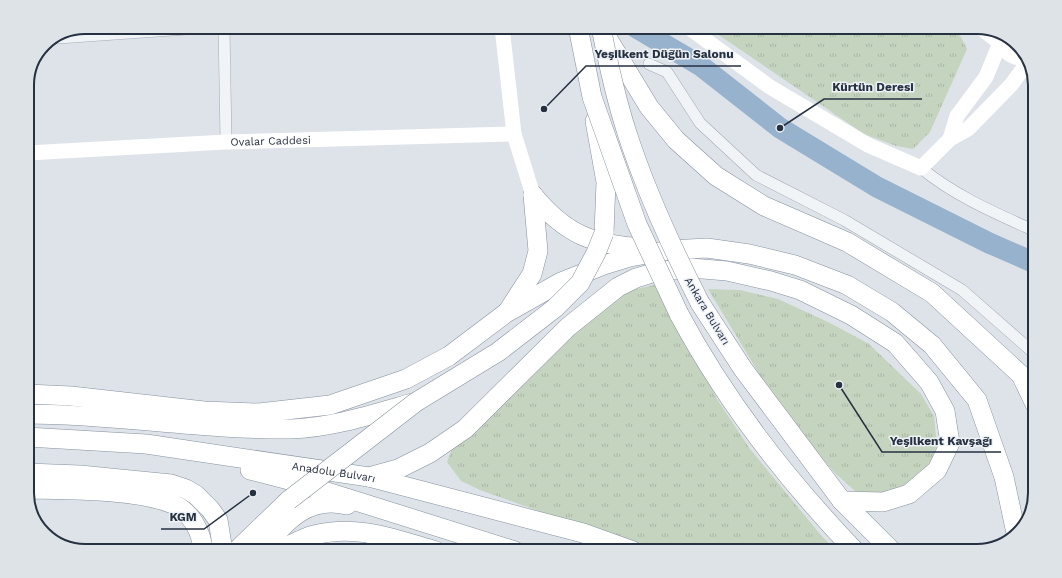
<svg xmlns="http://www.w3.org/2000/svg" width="1062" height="578" viewBox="0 0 1062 578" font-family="'Work Sans',sans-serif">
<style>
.grass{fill:url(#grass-tufts)}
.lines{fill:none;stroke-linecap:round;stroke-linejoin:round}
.river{stroke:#97b2cc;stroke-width:21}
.street-casing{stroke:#a3aab3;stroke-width:12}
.highway-casing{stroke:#8591a1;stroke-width:20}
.street{stroke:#f1f4f7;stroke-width:11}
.secondary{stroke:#fff;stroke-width:15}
.highway{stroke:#fff;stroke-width:19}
.highway-bridge-casing{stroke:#8591a1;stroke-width:20;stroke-linecap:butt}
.highway-bridge{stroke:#fff;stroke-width:19}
.labels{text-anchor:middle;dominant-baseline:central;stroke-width:3;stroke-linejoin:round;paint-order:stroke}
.street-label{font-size:11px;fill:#263141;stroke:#eef2f6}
.rim{fill:none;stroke:#263141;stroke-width:2}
.leader{fill:none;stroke:#263141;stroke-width:1.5}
.callout-dot{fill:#263141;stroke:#eef2f6;stroke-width:1.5}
.callout-label{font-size:12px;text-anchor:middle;font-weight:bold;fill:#263141;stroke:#eef2f6;stroke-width:3;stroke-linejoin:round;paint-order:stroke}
</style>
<defs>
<pattern id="grass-tufts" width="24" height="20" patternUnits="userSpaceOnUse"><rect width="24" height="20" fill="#c5d4bf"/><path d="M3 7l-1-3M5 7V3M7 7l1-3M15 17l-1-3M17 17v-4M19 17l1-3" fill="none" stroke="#a9b6a5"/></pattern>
</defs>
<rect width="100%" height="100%" fill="#dee3e9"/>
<g class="grass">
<path d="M 707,27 L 951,27 L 961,37 L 967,49 L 930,132 L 913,149 L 896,146 L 864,134 Z"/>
<path d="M 658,284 L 717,399 L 750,449 L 820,534 L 836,551 L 650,551 L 480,490 L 461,481 L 447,462 L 453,446 L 511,390 L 619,293 Z"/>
<path d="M 708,289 L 740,290 L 778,299 L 830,323 L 869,344 L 921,394 L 934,416 L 937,446 L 927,468 L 906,484 L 879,496 L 855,491 L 836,474 L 803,437 L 773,397 Z"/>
</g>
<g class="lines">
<path class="river" d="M 635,27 L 701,66 L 780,128 L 877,187 L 989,243 L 1035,263"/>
<defs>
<g id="street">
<path d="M 224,27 L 226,142"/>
<path d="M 58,38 L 214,27"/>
<path d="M 649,64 L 667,72 L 700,123 L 756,175 L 844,220 L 962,290 L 1035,354"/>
<path d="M 921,168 C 955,196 995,213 1035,231"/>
<path d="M 370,551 L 374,534"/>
</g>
<g id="highway">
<path d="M 603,31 L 649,107 L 676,140 L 716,176 L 764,206 L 847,242 L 932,293 L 1021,375 L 1035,404"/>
<path d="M 595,121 L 606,182 L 604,233"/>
<path d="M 533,195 C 566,235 593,245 644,248"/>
<path d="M 700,303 L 743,369 L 842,501 L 892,551"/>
<path d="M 508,311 L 532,274 L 538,251 L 533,195"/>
<path d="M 679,314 C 726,402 787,480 855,551"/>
<path d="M 27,394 L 71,396 L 204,411 L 259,413 L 330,405 L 406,379 L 449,356 L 506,313 L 561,282 L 604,265 L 630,257 L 670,250 L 707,248 L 749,254 L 795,265 L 847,285 L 892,312 L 932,345 L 977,400 L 1004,477 L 1016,533"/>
<path d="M 27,414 C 115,414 203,430 291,429 C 332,428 377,413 416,402"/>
<path id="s2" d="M 27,437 L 146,444 L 369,477 L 583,533 L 633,551"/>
<path d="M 250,470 L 289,480 L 515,551"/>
<path d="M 27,473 L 80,475 L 171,484 L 186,489 L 196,495 L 210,509 L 218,520 L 223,551"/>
<path d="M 369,477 L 398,469 L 430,453 L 465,429 L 568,327 L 618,287 L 636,278 L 656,272 L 691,268 L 727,271 L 771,281 L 800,290 L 851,315 L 895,343 L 929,382 L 945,411 L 950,443 L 937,470 L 909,494 L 883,502 L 842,501"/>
<path d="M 27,489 C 68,490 137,489 173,504 C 191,512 202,532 203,551"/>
<path d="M 236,551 L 289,500"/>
<path d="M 261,551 C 285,523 306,495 347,505"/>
<path d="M 278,551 C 289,546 302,538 314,535 C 358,524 394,539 436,551"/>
</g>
</defs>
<use href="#street" class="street-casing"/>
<use href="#highway" class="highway-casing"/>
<use href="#street" class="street"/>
<g class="secondary">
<path d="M 502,27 L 514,134 L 533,195"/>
<path d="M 688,27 L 770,87 L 868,145 L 921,168 L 950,139 L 968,129 L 1011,85 L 1028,62"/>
<path d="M 998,35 C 1001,50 1011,60 1027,58"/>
<path d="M 950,139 L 957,116 L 986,77 L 1000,43 L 981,28"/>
<path id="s1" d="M 27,153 L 226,142 L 514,134"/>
</g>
<use href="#highway" class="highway"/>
<defs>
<g id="highway-bridge">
<path d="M 578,27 L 592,97 L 637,224 L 679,314"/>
<path d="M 601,27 C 608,63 616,99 627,133 C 646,192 672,248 700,303"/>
<path d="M 289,500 L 416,402 L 498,352 L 555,308 L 580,283 L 596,253 L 604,233"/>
</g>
</defs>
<use href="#highway-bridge" class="highway-bridge-casing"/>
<use href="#highway-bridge" class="highway-bridge"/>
</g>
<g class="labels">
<g class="street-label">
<text stroke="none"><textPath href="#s1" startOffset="244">Ovalar Caddesi</textPath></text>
<text transform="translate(707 311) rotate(59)">Ankara Bulvarı</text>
<text stroke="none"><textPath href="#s2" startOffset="309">Anadolu Bulvarı</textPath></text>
</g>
</g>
<path d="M0 0H1062V578H0ZM85 34H977A51 51 0 0 1 1028 85V493A51 51 0 0 1 977 544H85A51 51 0 0 1 34 493V85A51 51 0 0 1 85 34Z" fill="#dee3e8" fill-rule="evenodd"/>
<path class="rim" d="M85 34H977A51 51 0 0 1 1028 85V493A51 51 0 0 1 977 544H85A51 51 0 0 1 34 493V85A51 51 0 0 1 85 34Z"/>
<path class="leader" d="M544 109L586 66H741M780 128L824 99H922M839 385L882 452H1001M253 493L204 529H161"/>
<g class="callout-dot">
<circle cx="544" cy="109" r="4"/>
<circle cx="780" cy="128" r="4"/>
<circle cx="839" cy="385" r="4"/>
<circle cx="253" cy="493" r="4"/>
</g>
<g class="callout-label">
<text x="664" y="58">Yeşilkent Düğün Salonu</text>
<text x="873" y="91">Kürtün Deresi</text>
<text x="941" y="445">Yeşilkent Kavşağı</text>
<text x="183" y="521">KGM</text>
</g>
</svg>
